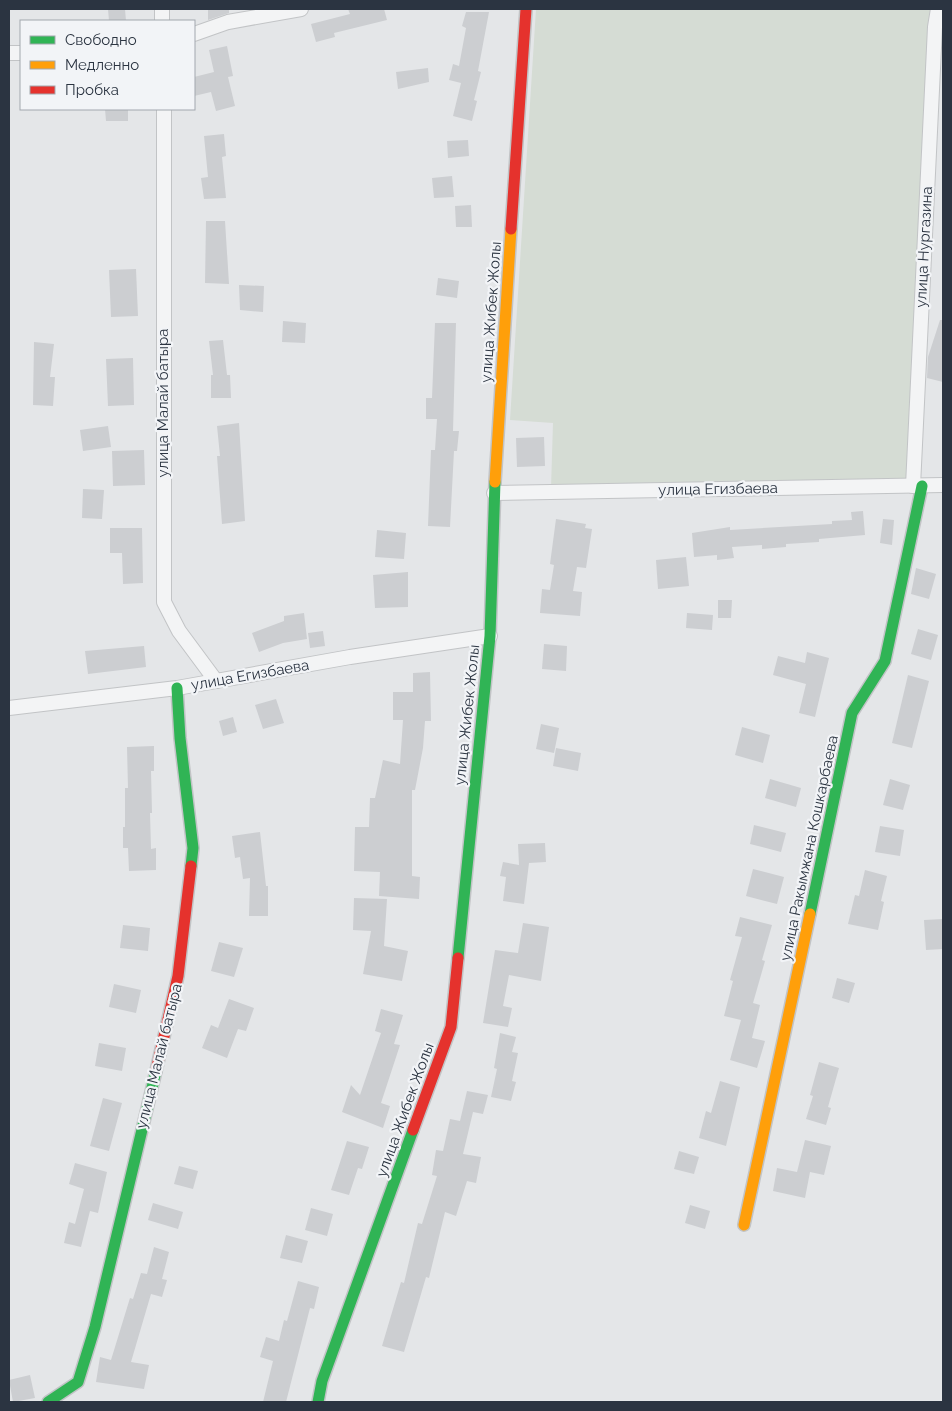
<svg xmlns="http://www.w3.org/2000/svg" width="952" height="1411" viewBox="0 0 952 1411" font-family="Raleway,sans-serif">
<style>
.green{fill:#d5dcd4}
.building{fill:#ccced1}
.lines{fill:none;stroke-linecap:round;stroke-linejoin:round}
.street-casing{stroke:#c2c4c6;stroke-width:16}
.fast-casing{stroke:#c2c4c6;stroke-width:14}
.slow-casing{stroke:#c2c4c6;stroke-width:14}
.jam-casing{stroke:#c2c4c6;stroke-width:14}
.street{stroke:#f3f4f5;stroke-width:14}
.fast{stroke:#30b455;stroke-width:11}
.slow{stroke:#ff9f0a;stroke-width:11}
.jam{stroke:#e5322d;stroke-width:11}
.labels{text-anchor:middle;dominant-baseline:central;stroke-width:4.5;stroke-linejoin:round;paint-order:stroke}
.street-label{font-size:15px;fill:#2b3441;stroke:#f2f4f7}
</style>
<rect width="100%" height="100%" fill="#e4e6e8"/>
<path class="green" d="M 536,9 L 931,9 L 928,26 L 909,485 L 551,488 L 553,423 L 510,420 Z"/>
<g class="building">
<path d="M 108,9 L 125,9 L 126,21 L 109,21 Z"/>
<path d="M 208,9 L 229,9 L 229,13 L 208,20 Z"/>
<path d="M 348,9 L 384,9 L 387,20 L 334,33 L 335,37 L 316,42 L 311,24 L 350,14 Z"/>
<path d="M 466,12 L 489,12 L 478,71 L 481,72 L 474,100 L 477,101 L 472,121 L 453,116 L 461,83 L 449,80 L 453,64 L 459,66 L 466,28 L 462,26 Z"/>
<path d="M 227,46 L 233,76 L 228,77 L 235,106 L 216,111 L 211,92 L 194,96 L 194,77 L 214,72 L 209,50 Z"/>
<path d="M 428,68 L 429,82 L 398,89 L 396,72 Z"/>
<path d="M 105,109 L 128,109 L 128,121 L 106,121 Z"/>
<path d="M 224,134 L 226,156 L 222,157 L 226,198 L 204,199 L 201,178 L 208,177 L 204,136 Z"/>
<path d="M 468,140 L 469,156 L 448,158 L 447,141 Z"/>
<path d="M 452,176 L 454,197 L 434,198 L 432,178 Z"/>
<path d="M 471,205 L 472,227 L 456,227 L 455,206 Z"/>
<path d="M 206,221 L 225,221 L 229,284 L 205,283 Z"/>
<path d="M 136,269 L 138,316 L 111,317 L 109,270 Z"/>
<path d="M 438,278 L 459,281 L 457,298 L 436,295 Z"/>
<path d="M 239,285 L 264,286 L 263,312 L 240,310 Z"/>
<path d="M 940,320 L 943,320 L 943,382 L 927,378 L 928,357 Z"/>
<path d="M 283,321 L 306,323 L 305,343 L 282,342 Z"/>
<path d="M 435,323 L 456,323 L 453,431 L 459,431 L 457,451 L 454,451 L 450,527 L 428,526 L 431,450 L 435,450 L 437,419 L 426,419 L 426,398 L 432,398 Z"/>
<path d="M 223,340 L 227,375 L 230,375 L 231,398 L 211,398 L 211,375 L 213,375 L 209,341 Z"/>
<path d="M 34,342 L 54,344 L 50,377 L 55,377 L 53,406 L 33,405 Z"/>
<path d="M 133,358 L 134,405 L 108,406 L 106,359 Z"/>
<path d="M 239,423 L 245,521 L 222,524 L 217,456 L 220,456 L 217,426 Z"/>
<path d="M 108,426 L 111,447 L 83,451 L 80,430 Z"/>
<path d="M 544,437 L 545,466 L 517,467 L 516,438 Z"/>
<path d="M 144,450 L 145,485 L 113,486 L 112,451 Z"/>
<path d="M 83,489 L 104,490 L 102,519 L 82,518 Z"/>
<path d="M 863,511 L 865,535 L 819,539 L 819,542 L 786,544 L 786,547 L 762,549 L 762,545 L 732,547 L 734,558 L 717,560 L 717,555 L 694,557 L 692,533 L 730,527 L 730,530 L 832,524 L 832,521 L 852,520 L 851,512 Z"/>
<path d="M 556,519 L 586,524 L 585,528 L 592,529 L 586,568 L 577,567 L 573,591 L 582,592 L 580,616 L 540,613 L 542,589 L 550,590 L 554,565 L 550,564 Z"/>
<path d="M 883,519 L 894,520 L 892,545 L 880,543 Z"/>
<path d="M 110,528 L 142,528 L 143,583 L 123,584 L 122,553 L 110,553 Z"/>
<path d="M 377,530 L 406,533 L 404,559 L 375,557 Z"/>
<path d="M 686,557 L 689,586 L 658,589 L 656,560 Z"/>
<path d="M 916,568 L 936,574 L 929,599 L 911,594 Z"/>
<path d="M 408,572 L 408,607 L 375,608 L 373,575 Z"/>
<path d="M 718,600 L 732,600 L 731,618 L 718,618 Z"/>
<path d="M 304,613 L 307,639 L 283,643 L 259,652 L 252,633 L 284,621 L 284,616 Z"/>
<path d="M 687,613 L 713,615 L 712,630 L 686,628 Z"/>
<path d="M 918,629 L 938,635 L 931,660 L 911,654 Z"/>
<path d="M 323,631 L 325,646 L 310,648 L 308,633 Z"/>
<path d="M 544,644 L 567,646 L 566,671 L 542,669 Z"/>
<path d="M 144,646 L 146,667 L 88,674 L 85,651 Z"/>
<path d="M 807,652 L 829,658 L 815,717 L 799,713 L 806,684 L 773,675 L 778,656 L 805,663 Z"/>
<path d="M 430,672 L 431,721 L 425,721 L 423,748 L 415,790 L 412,790 L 412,876 L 420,877 L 419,899 L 379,896 L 380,872 L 354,871 L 355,827 L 369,827 L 370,798 L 375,798 L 383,760 L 400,764 L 403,720 L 393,720 L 393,692 L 413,692 L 413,673 Z"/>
<path d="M 908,675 L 929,681 L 912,748 L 892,743 Z"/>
<path d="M 276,699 L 284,723 L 263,729 L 255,705 Z"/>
<path d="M 233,717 L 237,732 L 223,736 L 219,721 Z"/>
<path d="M 541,724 L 559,728 L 554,753 L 536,749 Z"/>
<path d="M 742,727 L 770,735 L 763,763 L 735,755 Z"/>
<path d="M 154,746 L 154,771 L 151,771 L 152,813 L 150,813 L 151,849 L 156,848 L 156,870 L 129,871 L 128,848 L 123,848 L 123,827 L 125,827 L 125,788 L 128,788 L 127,747 Z"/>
<path d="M 556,748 L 581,753 L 578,771 L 553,766 Z"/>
<path d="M 770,779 L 801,788 L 796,807 L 765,798 Z"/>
<path d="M 890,779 L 910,785 L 903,810 L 883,805 Z"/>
<path d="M 754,825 L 786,833 L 781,852 L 750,844 Z"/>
<path d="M 880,826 L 904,830 L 900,856 L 875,852 Z"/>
<path d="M 260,832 L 266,886 L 268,886 L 268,916 L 249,916 L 250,878 L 243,879 L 240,857 L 235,858 L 232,836 Z"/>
<path d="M 545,843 L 546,862 L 529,863 L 524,904 L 503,901 L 506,877 L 500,876 L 503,862 L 519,865 L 518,844 Z"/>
<path d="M 753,869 L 784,877 L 777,904 L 746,896 Z"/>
<path d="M 865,870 L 887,876 L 881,901 L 884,902 L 878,930 L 848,924 L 855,895 L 859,896 Z"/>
<path d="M 354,898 L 387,899 L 384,946 L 408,951 L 402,981 L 363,974 L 371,931 L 353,930 Z"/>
<path d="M 740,917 L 772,925 L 762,960 L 765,961 L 753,1003 L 760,1005 L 752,1038 L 765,1041 L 757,1068 L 730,1060 L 741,1020 L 724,1016 L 733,981 L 730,980 L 742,937 L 735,936 Z"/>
<path d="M 943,919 L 943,949 L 926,950 L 924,920 Z"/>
<path d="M 523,923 L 549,927 L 541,981 L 509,975 L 503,1006 L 512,1008 L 508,1027 L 483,1023 L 495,950 L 518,953 Z"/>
<path d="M 123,925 L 150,928 L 148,951 L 120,948 Z"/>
<path d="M 219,942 L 243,948 L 234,977 L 211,971 Z"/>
<path d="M 837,978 L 855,983 L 849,1003 L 832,998 Z"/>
<path d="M 114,984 L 141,990 L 136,1013 L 109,1007 Z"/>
<path d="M 229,999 L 254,1008 L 246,1031 L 238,1029 L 227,1058 L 202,1048 L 211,1025 L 218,1028 Z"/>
<path d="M 381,1009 L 403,1015 L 394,1044 L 400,1045 L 381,1103 L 390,1106 L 383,1128 L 342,1112 L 351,1085 L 360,1095 L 381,1033 L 375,1031 Z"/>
<path d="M 500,1033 L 516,1037 L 512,1052 L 518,1053 L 512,1081 L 516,1082 L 511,1101 L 491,1097 L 497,1069 L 494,1068 Z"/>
<path d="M 99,1043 L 126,1048 L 122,1071 L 95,1066 Z"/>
<path d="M 819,1062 L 839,1068 L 828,1107 L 831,1108 L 826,1125 L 806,1119 L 813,1096 L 810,1095 Z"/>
<path d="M 720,1081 L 740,1087 L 726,1146 L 699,1138 L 706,1111 L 711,1113 Z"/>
<path d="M 467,1091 L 488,1095 L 483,1114 L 473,1112 L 463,1154 L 481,1157 L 476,1183 L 467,1181 L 456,1216 L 445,1212 L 429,1278 L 426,1277 L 404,1352 L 382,1346 L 401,1282 L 404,1283 L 418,1223 L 422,1224 L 437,1176 L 432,1175 L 436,1150 L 443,1151 L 450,1119 L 460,1121 Z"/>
<path d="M 103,1098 L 122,1103 L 109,1151 L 90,1146 Z"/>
<path d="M 805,1140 L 831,1146 L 824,1175 L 810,1172 L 805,1198 L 773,1191 L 777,1168 L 797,1172 Z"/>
<path d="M 347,1141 L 369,1147 L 362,1169 L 358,1168 L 349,1195 L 331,1190 Z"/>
<path d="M 679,1151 L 699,1157 L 694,1174 L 674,1169 Z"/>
<path d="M 75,1163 L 107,1172 L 98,1213 L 90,1211 L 81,1247 L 64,1243 L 69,1222 L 75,1224 L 84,1189 L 69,1184 Z"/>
<path d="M 179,1166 L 198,1171 L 193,1189 L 174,1184 Z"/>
<path d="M 153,1203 L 183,1212 L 178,1229 L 148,1220 Z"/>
<path d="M 690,1205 L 710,1211 L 705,1229 L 685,1223 Z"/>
<path d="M 311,1208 L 333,1214 L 327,1236 L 305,1230 Z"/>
<path d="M 286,1235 L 308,1241 L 302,1263 L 280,1258 Z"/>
<path d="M 154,1247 L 169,1252 L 162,1279 L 167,1280 L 162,1297 L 151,1294 L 131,1362 L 149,1365 L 144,1389 L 96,1382 L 100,1357 L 111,1360 L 130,1298 L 133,1299 L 141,1273 L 147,1274 Z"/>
<path d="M 298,1281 L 319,1287 L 314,1309 L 310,1308 L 286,1402 L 263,1402 L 273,1361 L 260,1357 L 266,1337 L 279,1341 L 284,1320 L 287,1321 Z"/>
<path d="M 30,1375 L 35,1398 L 13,1402 L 9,1380 Z"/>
</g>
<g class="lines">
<defs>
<g id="street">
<path d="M 162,9 L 162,21"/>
<path d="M 194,34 L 228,22 L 301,9"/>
<path d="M 9,53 L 21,53"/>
<path d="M 164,109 L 164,602 L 179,631 L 216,681"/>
<path d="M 913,486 L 935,27 L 938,9"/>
<path d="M 494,493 L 943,485"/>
<path d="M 9,708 L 177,688 L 350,657 L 490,636"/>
</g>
<g id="fast">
<path d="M 177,688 L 180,738 L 193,848 L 191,866"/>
<path d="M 810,914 L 852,713 L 885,661 L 922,486"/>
<path d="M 458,958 L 490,636 L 495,482"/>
<path d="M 48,1402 L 78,1382 L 95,1327 L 156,1071"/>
<path d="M 318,1402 L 322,1381 L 413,1130"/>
</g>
<g id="slow">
<path d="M 495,482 L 511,229"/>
<path d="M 744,1225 L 810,914"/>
</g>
<g id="jam">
<path d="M 511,229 L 526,9"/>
<path d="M 156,1071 L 178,976 L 191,866"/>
<path d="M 413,1130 L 451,1027 L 458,958"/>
</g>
</defs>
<use href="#street" class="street-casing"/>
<use href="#fast" class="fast-casing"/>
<use href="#slow" class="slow-casing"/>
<use href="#jam" class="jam-casing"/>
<use href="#street" class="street"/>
<use href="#fast" class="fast"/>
<use href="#slow" class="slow"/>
<use href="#jam" class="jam"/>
</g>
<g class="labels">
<g class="street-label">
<text transform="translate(924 247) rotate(-87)">улица Нургазина</text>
<text transform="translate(491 312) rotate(-86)">улица Жибек Жолы</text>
<text transform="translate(163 403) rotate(-90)">улица Малай батыра</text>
<text transform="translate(718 489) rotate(-1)">улица Егизбаева</text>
<text transform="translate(250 675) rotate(-10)">улица Егизбаева</text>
<text transform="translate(467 715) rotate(-84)">улица Жибек Жолы</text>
<text transform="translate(809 848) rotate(-78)">улица Ракымжана Кошкарбаева</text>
<text transform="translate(159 1056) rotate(-76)">улица Малай батыра</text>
<text transform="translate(405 1110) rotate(-70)">улица Жибек Жолы</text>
</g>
</g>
<rect width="952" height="1411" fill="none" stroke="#2b3441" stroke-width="20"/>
<rect x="20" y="20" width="175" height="90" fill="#f2f4f7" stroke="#a2a7ae"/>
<rect x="30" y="36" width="25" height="8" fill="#30b455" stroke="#a2a7ae"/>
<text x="65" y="45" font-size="15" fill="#2b3441">Свободно</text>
<rect x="30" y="61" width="25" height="8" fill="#ff9f0a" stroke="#a2a7ae"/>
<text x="65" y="70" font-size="15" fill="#2b3441">Медленно</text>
<rect x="30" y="86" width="25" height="8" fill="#e5322d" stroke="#a2a7ae"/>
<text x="65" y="95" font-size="15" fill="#2b3441">Пробка</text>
</svg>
